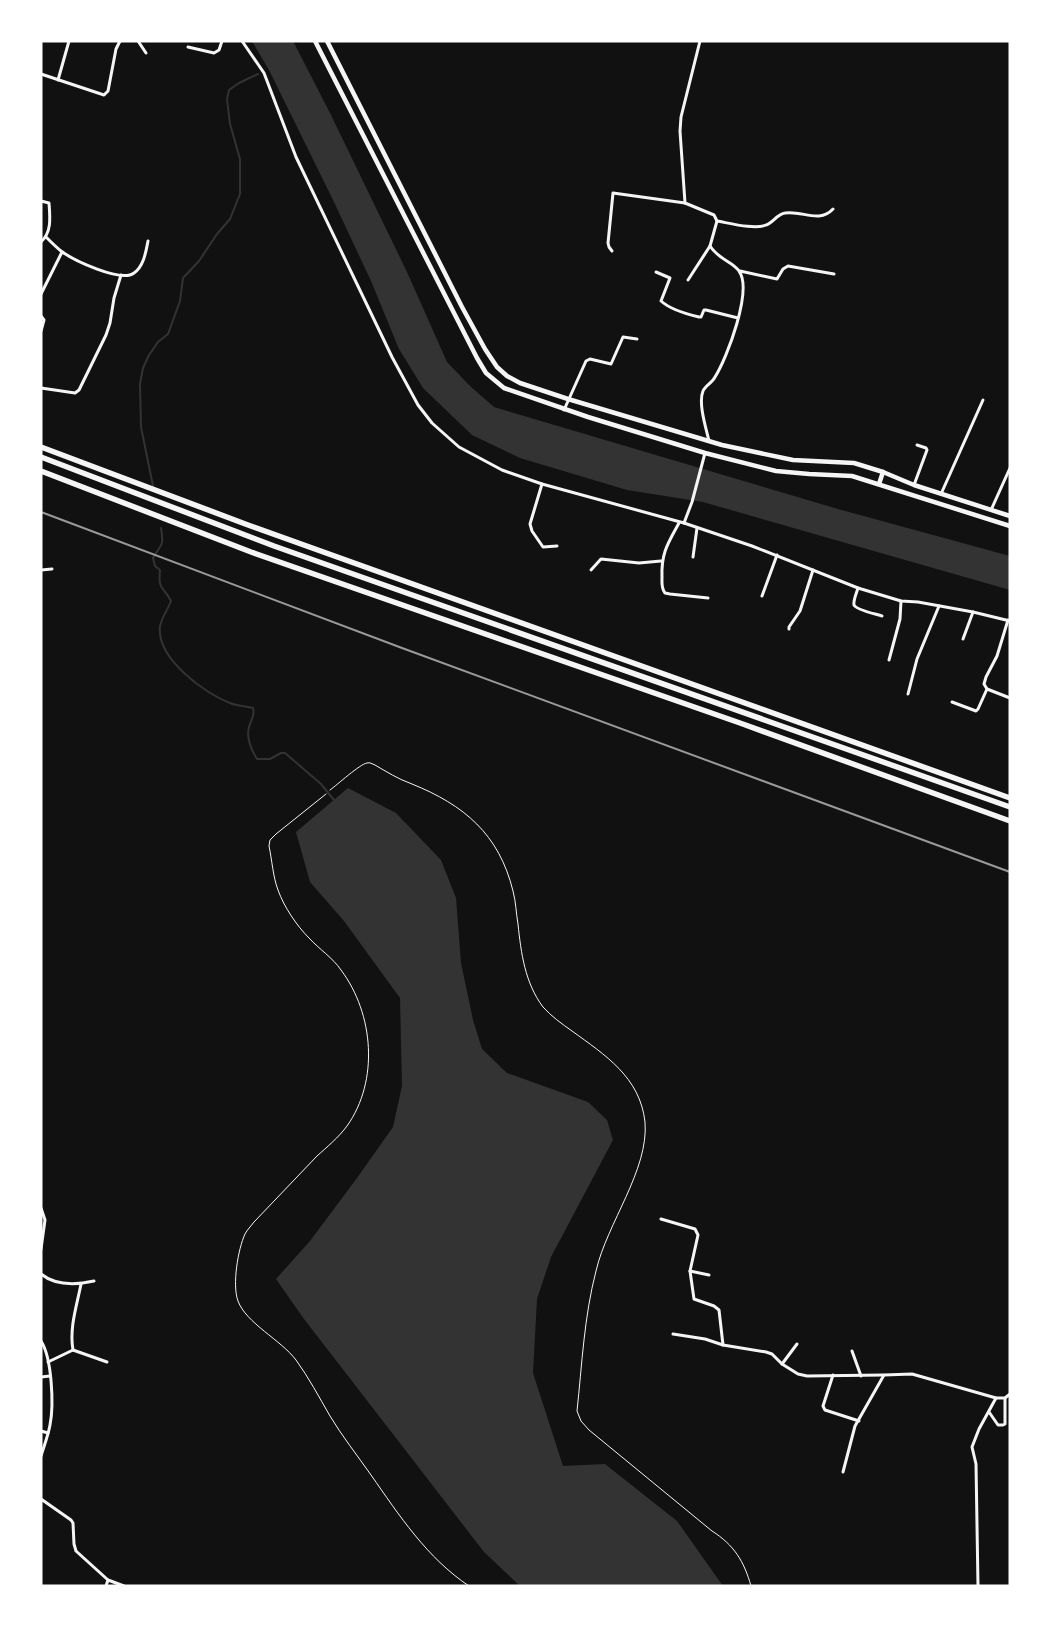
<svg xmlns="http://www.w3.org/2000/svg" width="1051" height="1627" viewBox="0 0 1051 1627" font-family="'Space Grotesk',sans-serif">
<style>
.water{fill:#333}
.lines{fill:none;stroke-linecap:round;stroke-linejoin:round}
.stream{stroke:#333;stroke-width:2}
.service{stroke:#f5f5f5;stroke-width:1}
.minor{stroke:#f5f5f5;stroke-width:3}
.secondary{stroke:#f5f5f5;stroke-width:4.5}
.motorway{stroke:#f5f5f5;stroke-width:5.5}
.rail{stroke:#9a9a9a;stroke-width:2}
</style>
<rect width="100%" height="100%" fill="#111"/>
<g class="water">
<path d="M 252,41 L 293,41 L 330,113 L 407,272 L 447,362 L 470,386 L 494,407 L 838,509 L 1010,556 L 1010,590 L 703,502 L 627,490 L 520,458 L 472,435 L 423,388 L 399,349 L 371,281 L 333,200 L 269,70 Z"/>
<path d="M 348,788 L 396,813 L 441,860 L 456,898 L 461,963 L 473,1020 L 482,1049 L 507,1073 L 588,1102 L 607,1120 L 613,1140 L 551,1257 L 537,1299 L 533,1373 L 563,1466 L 605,1464 L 677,1521 L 723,1586 L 520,1586 L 484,1552 L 304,1319 L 276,1279 L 310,1241 L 357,1178 L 393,1127 L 402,1086 L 400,998 L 344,921 L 310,882 L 296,832 Z"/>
</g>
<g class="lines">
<g class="stream">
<path d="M 335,42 L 337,41"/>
<path d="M 153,486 L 141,427 L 140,384 L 143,368 L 149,355 L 158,342 L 168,334 L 180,301 L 183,278 L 199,261 L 217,234 L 230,219 L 240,194 L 240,159 L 230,124 L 227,99 L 229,90 L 239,83 L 258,74"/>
<path d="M 161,528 C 164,548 162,542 153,558 L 155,566 L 160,570 C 158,592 163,585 171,601 C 168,609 162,617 160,626 C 156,658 204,693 230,703 C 237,706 245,706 253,708 C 255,715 252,718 250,724 C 245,735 251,750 257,759 L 270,759 L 281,753 L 285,753 L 321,784 L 334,800"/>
</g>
<g class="service">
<path d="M 330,790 C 337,785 360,764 367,763 C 370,762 372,764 375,765 C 387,772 398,779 412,784 C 464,805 499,834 513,891 C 516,902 516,913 518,924 C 521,953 525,983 543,1007 C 551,1016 562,1024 572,1031 C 605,1055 640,1077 645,1122 C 649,1170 607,1223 596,1271 C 584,1317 582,1365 577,1411 L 581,1421 L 589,1430 L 712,1531 C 734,1545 744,1561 751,1586"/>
<path d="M 326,794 L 276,834 L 270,840 L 269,846 C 272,860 273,877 278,890 C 284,907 297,926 309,938 C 319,949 333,958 341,970 C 374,1014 379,1081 347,1126 C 339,1137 327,1147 317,1156 C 296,1178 275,1200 254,1222 C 251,1226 247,1230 245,1234 C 238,1249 232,1285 238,1301 C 246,1323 281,1340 296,1360 C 309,1378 319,1397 330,1416 C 342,1436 357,1455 371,1475 C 399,1515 427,1558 469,1586"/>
</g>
<g class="minor">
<path d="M 138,41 L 146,53"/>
<path d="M 242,41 L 264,73 L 296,157 L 392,357 L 418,405 L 432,423 L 459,447 L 502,470 L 542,484 L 684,523 L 752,546 L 858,588 L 901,601 L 918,602 L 973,612 L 1010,621"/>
<path d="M 700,41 L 681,117 L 680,131 L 685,203 L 714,215 L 717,221 L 710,246 C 719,260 732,261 739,271 C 753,290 727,358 715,377 C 712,383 705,386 703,391 C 698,403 706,428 709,441"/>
<path d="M 188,47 L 214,53 L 219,50 L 222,41"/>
<path d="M 41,74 L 104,95 L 108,91 L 116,49 L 120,41"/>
<path d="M 58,80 L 69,41"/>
<path d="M 41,201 L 49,203 C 50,217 52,232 41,242"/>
<path d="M 717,221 C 729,223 755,230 766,225 C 773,223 777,214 785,213 C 802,210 819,224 833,209"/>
<path d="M 46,237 C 51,242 56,247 61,251 C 73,260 121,283 134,273 C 144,266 146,251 148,241"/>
<path d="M 612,251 L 609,247 L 608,243 L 613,193 L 685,203"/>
<path d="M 740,271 L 777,279 L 783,269 L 788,266 L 834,274"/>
<path d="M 656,272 L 670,278 L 661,301 C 671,310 686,314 699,317 L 701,317 L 704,310 L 706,310 L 738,318"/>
<path d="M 688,280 L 710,246"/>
<path d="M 41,294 L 62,252"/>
<path d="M 41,316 L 44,320 L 41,331"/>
<path d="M 41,388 L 75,393 L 79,390 L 106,335 L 110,323 L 114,298 L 121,275"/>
<path d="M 564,410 L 586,361 L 590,359 L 611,364 L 623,337 L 637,339"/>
<path d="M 542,484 L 530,524 L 532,531 L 543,547 L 557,546"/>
<path d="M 914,485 L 927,450 L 926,448 L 917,445"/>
<path d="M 941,494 L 983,400"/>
<path d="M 991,510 L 1010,468"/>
<path d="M 679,523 C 668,543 661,553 662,577 C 662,583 661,588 665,593 L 670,594 L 708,598"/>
<path d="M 684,523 L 692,502 L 705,453"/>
<path d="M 693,557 L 697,528"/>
<path d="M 41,570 L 52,569"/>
<path d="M 591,570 L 601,559 L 639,563 L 661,561"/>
<path d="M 858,588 C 857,592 853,600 854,605 C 856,610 876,614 882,616"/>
<path d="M 762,596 L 777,555"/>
<path d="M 789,629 L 789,627 L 800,611 L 813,570"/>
<path d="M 963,639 L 973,612"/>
<path d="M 889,660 L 900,619 L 901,601"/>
<path d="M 987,689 L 1010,698"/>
<path d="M 908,694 L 917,659 L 939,606"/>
<path d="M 952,702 L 976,711 L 978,709 L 987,689 L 984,684 L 986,677 L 997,656 L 1008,620"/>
<path d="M 41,1208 L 45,1220 L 41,1249"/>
<path d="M 661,1219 L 695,1229 L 698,1235 L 690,1271"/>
<path d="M 41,1274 C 56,1286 76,1285 94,1281"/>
<path d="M 709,1275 L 690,1271 L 694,1299 L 714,1306 L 719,1310 L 723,1345"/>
<path d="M 673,1334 L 705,1339 L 723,1345 L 766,1352 L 772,1354 L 782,1364"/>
<path d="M 41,1341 C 52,1358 54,1405 50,1425 C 48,1436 44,1446 41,1456"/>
<path d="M 797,1344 L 782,1364 L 798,1374 L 807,1376 L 883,1375"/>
<path d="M 73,1350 C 69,1328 77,1305 81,1284"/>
<path d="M 852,1351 L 861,1376"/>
<path d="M 48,1362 L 73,1350 L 107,1362"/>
<path d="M 833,1375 L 823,1406 L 825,1410 L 859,1421"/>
<path d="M 41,1377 L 50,1376"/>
<path d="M 989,1412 L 998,1425 L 1003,1425 L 1005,1424 L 1005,1398"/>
<path d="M 41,1431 L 48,1433"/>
<path d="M 843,1472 L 855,1426 L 884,1375 L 912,1374 L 996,1398 L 1005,1398 L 1010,1394"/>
<path d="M 41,1499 L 71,1520 L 73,1523 L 74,1544 L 76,1551 L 108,1580 L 106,1586"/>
<path d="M 108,1580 L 124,1586"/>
<path d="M 978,1586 L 976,1464 L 972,1447 L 979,1429 L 996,1398"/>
</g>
<g class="secondary">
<path d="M 315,41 L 477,358 L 486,373 L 504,388 L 588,417 L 705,453 L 776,471 L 809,474 L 852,476 L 1010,526"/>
<path d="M 327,41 L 462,307 L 485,349 L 497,367 L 507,376 L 520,383 L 568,399 L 722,445 L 793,460 L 854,463 L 883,472 L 914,485 L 1010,516"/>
<path d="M 879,484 L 883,472"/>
</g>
<g class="motorway">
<path d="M 41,447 L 248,525 L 1010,798"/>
<path d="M 41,457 L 274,546 L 1010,807"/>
<path d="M 41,471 L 251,552 L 740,723 L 1010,821"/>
</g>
<path class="rail" d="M 41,512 L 402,648 L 1010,872"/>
</g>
<rect width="1051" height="1627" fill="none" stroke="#ffffff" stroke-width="85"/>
</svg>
